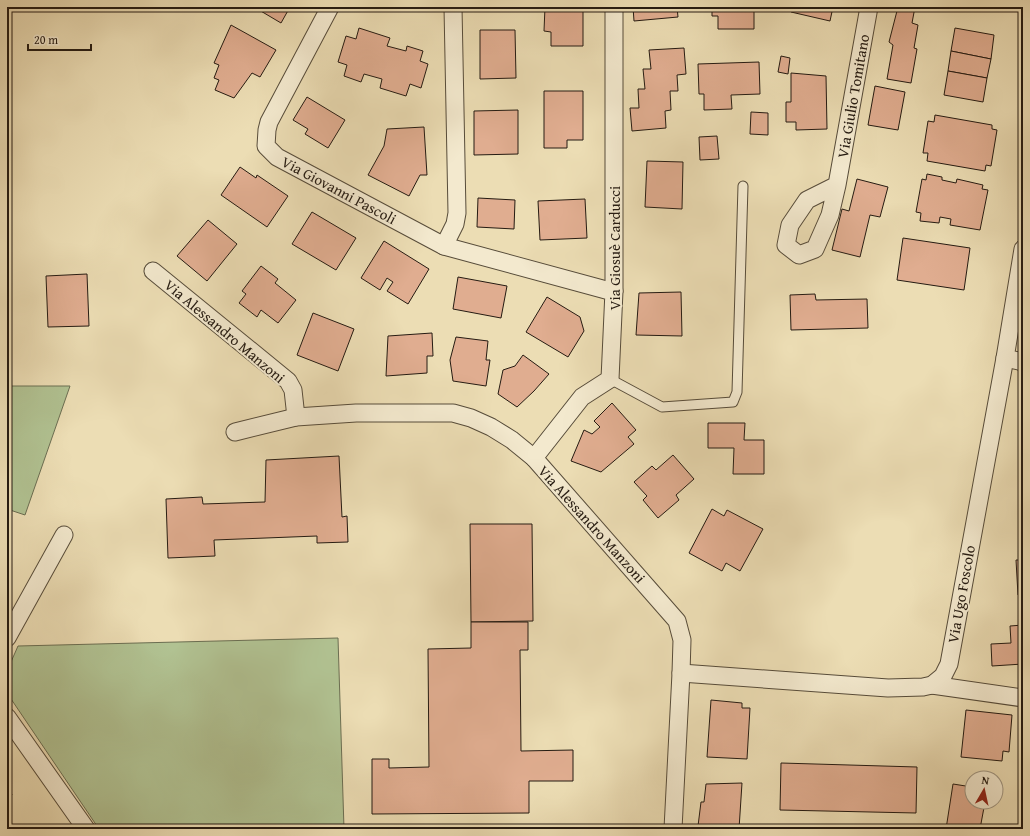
<svg xmlns="http://www.w3.org/2000/svg" width="1030" height="836" viewBox="0 0 1030 836" font-family="'Gentium Book Plus',serif">
<style>
.green{fill:#b1c292;stroke:#6b6e52}
.building{fill:#e0ad90;stroke:#251b12}
.lines{fill:none;stroke-linecap:round;stroke-linejoin:round}
.service-casing{stroke:#574c3a;stroke-width:11}
.minor-casing{stroke:#574c3a;stroke-width:19}
.service{stroke:#f3e9ce;stroke-width:9}
.minor{stroke:#f3e9ce;stroke-width:17}
.labels{text-anchor:middle;dominant-baseline:central;stroke-width:4;stroke-linejoin:round;paint-order:stroke}
.street-label{font-size:15px;fill:#251b12;stroke:#f3e9ce}
</style>
<rect width="100%" height="100%" fill="#ecddb4"/>
<filter id="stains"><feTurbulence type="fractalNoise" baseFrequency=".005" numOctaves="4"/><feColorMatrix values="0 0 0 0 .2 0 0 0 0 .09 0 0 0 0 .02 0 0 0 .5 -.17"/></filter>
<radialGradient id="worn" r=".72"><stop offset=".6" stop-color="#630" stop-opacity="0"/><stop offset="1" stop-color="#630" stop-opacity=".3"/></radialGradient>
<g class="green">
<path d="M 7,386 L 70,386 L 25,515 L 7,509 Z"/>
<path d="M 338,638 L 344,829 L 99,829 L 7,693 L 7,671 L 18,646 Z"/>
</g>
<g class="building">
<path d="M 254,7 L 290,7 L 281,23 Z"/>
<path d="M 545,7 L 583,7 L 583,46 L 551,46 L 551,32 L 544,31 Z"/>
<path d="M 633,7 L 677,7 L 678,17 L 634,21 Z"/>
<path d="M 712,7 L 754,7 L 754,29 L 718,29 L 718,16 L 712,16 Z"/>
<path d="M 792,7 L 833,7 L 830,21 L 791,12 Z"/>
<path d="M 898,7 L 915,7 L 912,23 L 918,25 L 914,48 L 917,49 L 911,83 L 887,79 L 893,45 L 889,42 Z"/>
<path d="M 231,25 L 276,50 L 260,77 L 252,73 L 234,98 L 215,90 L 219,80 L 214,78 L 219,65 L 214,63 Z"/>
<path d="M 359,28 L 390,38 L 387,46 L 406,51 L 407,46 L 423,51 L 420,61 L 428,64 L 421,88 L 410,84 L 406,96 L 380,88 L 382,79 L 364,74 L 361,82 L 344,76 L 347,65 L 338,62 L 346,36 L 356,39 Z"/>
<path d="M 955,28 L 994,35 L 991,59 L 951,51 Z"/>
<path d="M 480,30 L 515,30 L 516,78 L 480,79 Z"/>
<path d="M 684,48 L 686,74 L 677,75 L 678,91 L 670,91 L 671,110 L 665,111 L 666,128 L 632,131 L 630,108 L 639,108 L 638,89 L 645,89 L 643,69 L 651,69 L 649,50 Z"/>
<path d="M 951,51 L 991,59 L 987,78 L 948,71 Z"/>
<path d="M 781,56 L 790,58 L 788,74 L 778,72 Z"/>
<path d="M 759,62 L 760,94 L 731,95 L 732,109 L 704,110 L 704,94 L 699,94 L 698,64 Z"/>
<path d="M 948,71 L 987,78 L 983,102 L 944,95 Z"/>
<path d="M 791,73 L 826,76 L 827,129 L 796,130 L 796,122 L 786,122 L 786,102 L 791,102 Z"/>
<path d="M 875,86 L 905,92 L 898,130 L 868,125 Z"/>
<path d="M 544,91 L 583,91 L 583,140 L 567,140 L 567,148 L 544,148 Z"/>
<path d="M 307,97 L 345,120 L 328,148 L 305,134 L 308,129 L 293,120 Z"/>
<path d="M 518,110 L 518,154 L 474,155 L 474,111 Z"/>
<path d="M 751,112 L 768,113 L 768,135 L 750,134 Z"/>
<path d="M 935,115 L 992,125 L 992,129 L 997,130 L 991,166 L 986,165 L 985,171 L 927,161 L 928,153 L 923,153 L 928,121 L 934,122 Z"/>
<path d="M 424,127 L 427,175 L 420,175 L 409,196 L 368,175 L 384,146 L 387,129 Z"/>
<path d="M 717,136 L 719,159 L 700,160 L 699,137 Z"/>
<path d="M 647,161 L 683,162 L 682,209 L 645,207 Z"/>
<path d="M 240,167 L 256,178 L 257,175 L 288,196 L 267,227 L 221,195 Z"/>
<path d="M 927,174 L 942,177 L 942,180 L 956,183 L 957,179 L 983,185 L 982,189 L 988,190 L 980,230 L 950,225 L 951,219 L 940,217 L 939,223 L 920,221 L 921,213 L 916,212 L 922,179 L 926,180 Z"/>
<path d="M 857,179 L 888,187 L 880,217 L 870,215 L 860,257 L 832,250 L 842,209 L 849,211 Z"/>
<path d="M 478,198 L 515,200 L 514,229 L 477,227 Z"/>
<path d="M 585,199 L 587,238 L 540,240 L 538,201 Z"/>
<path d="M 312,212 L 356,238 L 336,270 L 292,244 Z"/>
<path d="M 208,220 L 237,244 L 207,281 L 177,256 Z"/>
<path d="M 903,238 L 970,248 L 964,290 L 897,280 Z"/>
<path d="M 384,241 L 429,269 L 408,304 L 387,291 L 393,282 L 387,278 L 380,290 L 361,278 Z"/>
<path d="M 261,266 L 278,279 L 275,283 L 296,300 L 278,323 L 261,310 L 257,317 L 239,303 L 246,294 L 242,291 Z"/>
<path d="M 87,274 L 89,326 L 48,327 L 46,276 Z"/>
<path d="M 458,277 L 507,286 L 501,318 L 453,309 Z"/>
<path d="M 681,292 L 682,336 L 636,335 L 639,293 Z"/>
<path d="M 815,294 L 816,300 L 867,299 L 868,328 L 791,330 L 790,295 Z"/>
<path d="M 547,297 L 580,317 L 584,331 L 568,357 L 526,332 Z"/>
<path d="M 313,313 L 354,329 L 338,371 L 297,355 Z"/>
<path d="M 432,333 L 433,356 L 427,356 L 427,373 L 386,376 L 388,336 Z"/>
<path d="M 456,337 L 488,341 L 486,360 L 490,360 L 486,386 L 453,381 L 450,360 Z"/>
<path d="M 523,355 L 549,374 L 534,391 L 517,407 L 498,394 L 503,370 L 515,366 Z"/>
<path d="M 612,403 L 636,430 L 628,437 L 634,444 L 601,472 L 571,461 L 584,430 L 592,434 L 600,427 L 594,421 Z"/>
<path d="M 708,423 L 745,423 L 744,440 L 764,440 L 764,474 L 733,474 L 734,448 L 708,448 Z"/>
<path d="M 673,455 L 694,479 L 676,495 L 679,500 L 658,518 L 643,500 L 647,496 L 634,482 L 652,466 L 656,470 Z"/>
<path d="M 339,456 L 342,517 L 347,516 L 348,542 L 317,543 L 317,536 L 214,540 L 215,556 L 168,558 L 166,499 L 202,497 L 203,504 L 265,502 L 266,460 Z"/>
<path d="M 712,509 L 724,516 L 727,510 L 763,529 L 740,571 L 726,563 L 722,571 L 689,553 Z"/>
<path d="M 470,524 L 532,524 L 533,621 L 471,622 Z"/>
<path d="M 1016,560 L 1023,560 L 1023,595 L 1018,595 Z"/>
<path d="M 471,622 L 528,622 L 528,650 L 520,650 L 521,751 L 573,750 L 573,781 L 529,781 L 529,813 L 372,814 L 372,759 L 389,759 L 389,768 L 429,767 L 428,649 L 471,648 Z"/>
<path d="M 1023,625 L 1023,664 L 992,666 L 991,644 L 1011,643 L 1010,626 Z"/>
<path d="M 711,700 L 742,703 L 742,708 L 750,708 L 747,759 L 707,757 Z"/>
<path d="M 966,710 L 1012,715 L 1009,752 L 1003,751 L 1002,761 L 961,757 Z"/>
<path d="M 781,763 L 917,767 L 916,813 L 780,810 Z"/>
<path d="M 742,783 L 739,829 L 698,826 L 701,802 L 704,802 L 706,784 Z"/>
<path d="M 953,784 L 972,787 L 972,802 L 985,802 L 980,829 L 946,829 Z"/>
<path d="M 7,792 L 12,794 L 7,806 Z"/>
</g>
<g class="lines">
<defs>
<path id="service" d="M 610,379 L 662,407 L 733,402 L 737,392 L 743,186"/>
<g id="minor">
<path d="M 330,7 L 269,122 L 267,130 L 266,146 L 277,157 L 444,246 L 606,290 L 614,291"/>
<path d="M 837,185 L 807,200 L 790,225 L 786,245 L 799,255 L 815,249 L 830,215 L 837,185 L 869,7"/>
<path d="M 444,246 L 455,224 L 457,213 L 453,7"/>
<path d="M 153,271 L 288,381 L 293,390 L 296,417"/>
<path d="M 1005,358 L 1023,362"/>
<path d="M 235,432 L 296,417 L 356,413 L 453,413 L 471,418 L 491,427 L 512,440 L 534,458 L 677,621 L 682,640 L 681,673 L 673,829"/>
<path d="M 534,458 L 582,397 L 610,379 L 614,291 L 614,7"/>
<path d="M 7,638 L 64,535"/>
<path d="M 681,673 L 888,688 L 923,687 L 932,685 L 943,676 L 949,664 L 1005,358 L 1023,249"/>
<path d="M 932,685 L 1023,698"/>
<path d="M 7,717 L 86,829"/>
</g>
</defs>
<use href="#service" class="service-casing"/>
<use href="#minor" class="minor-casing"/>
<use href="#service" class="service"/>
<use href="#minor" class="minor"/>
</g>
<g class="labels">
<g class="street-label">
<text transform="translate(853 96) rotate(-80)">Via Giulio Tomitano</text>
<text transform="translate(339 190) rotate(28)">Via Giovanni Pascoli</text>
<text transform="translate(614 248) rotate(-90)">Via Giosuè Carducci</text>
<text transform="translate(225 331) rotate(40)">Via Alessandro Manzoni</text>
<text transform="translate(592 524) rotate(48)">Via Alessandro Manzoni</text>
<text transform="translate(961 594) rotate(-80)">Via Ugo Foscolo</text>
</g>
</g>
<rect width="1030" height="836" fill="none" stroke="#ecddb4" stroke-width="24"/>
<rect x="8" y="8" width="1014" height="820" fill="none" stroke="#251b12" stroke-width="2"/>
<rect x="12" y="12" width="1006" height="812" fill="none" stroke="#251b12"/>
<g transform="translate(984 790) rotate(9)"><circle r="19" fill="#f3e9ce" stroke="#a19783"/>
<path d="M0-3L7 15L0 10L-7 15Z" fill="#8f2418"/>
<text y="-6" font-size="11" font-weight="bold" text-anchor="middle" fill="#251b12">N</text>
</g>
<path d="M28 44v6h63v-6" fill="none" stroke="#251b12" stroke-width="2"/>
<text x="34" y="44" font-size="12" fill="#251b12" stroke="#f3e9ce" stroke-width="3" paint-order="stroke">20 m</text>
<rect width="100%" height="100%" filter="url(#stains)"/>
<rect width="100%" height="100%" fill="url(#worn)"/>
</svg>
